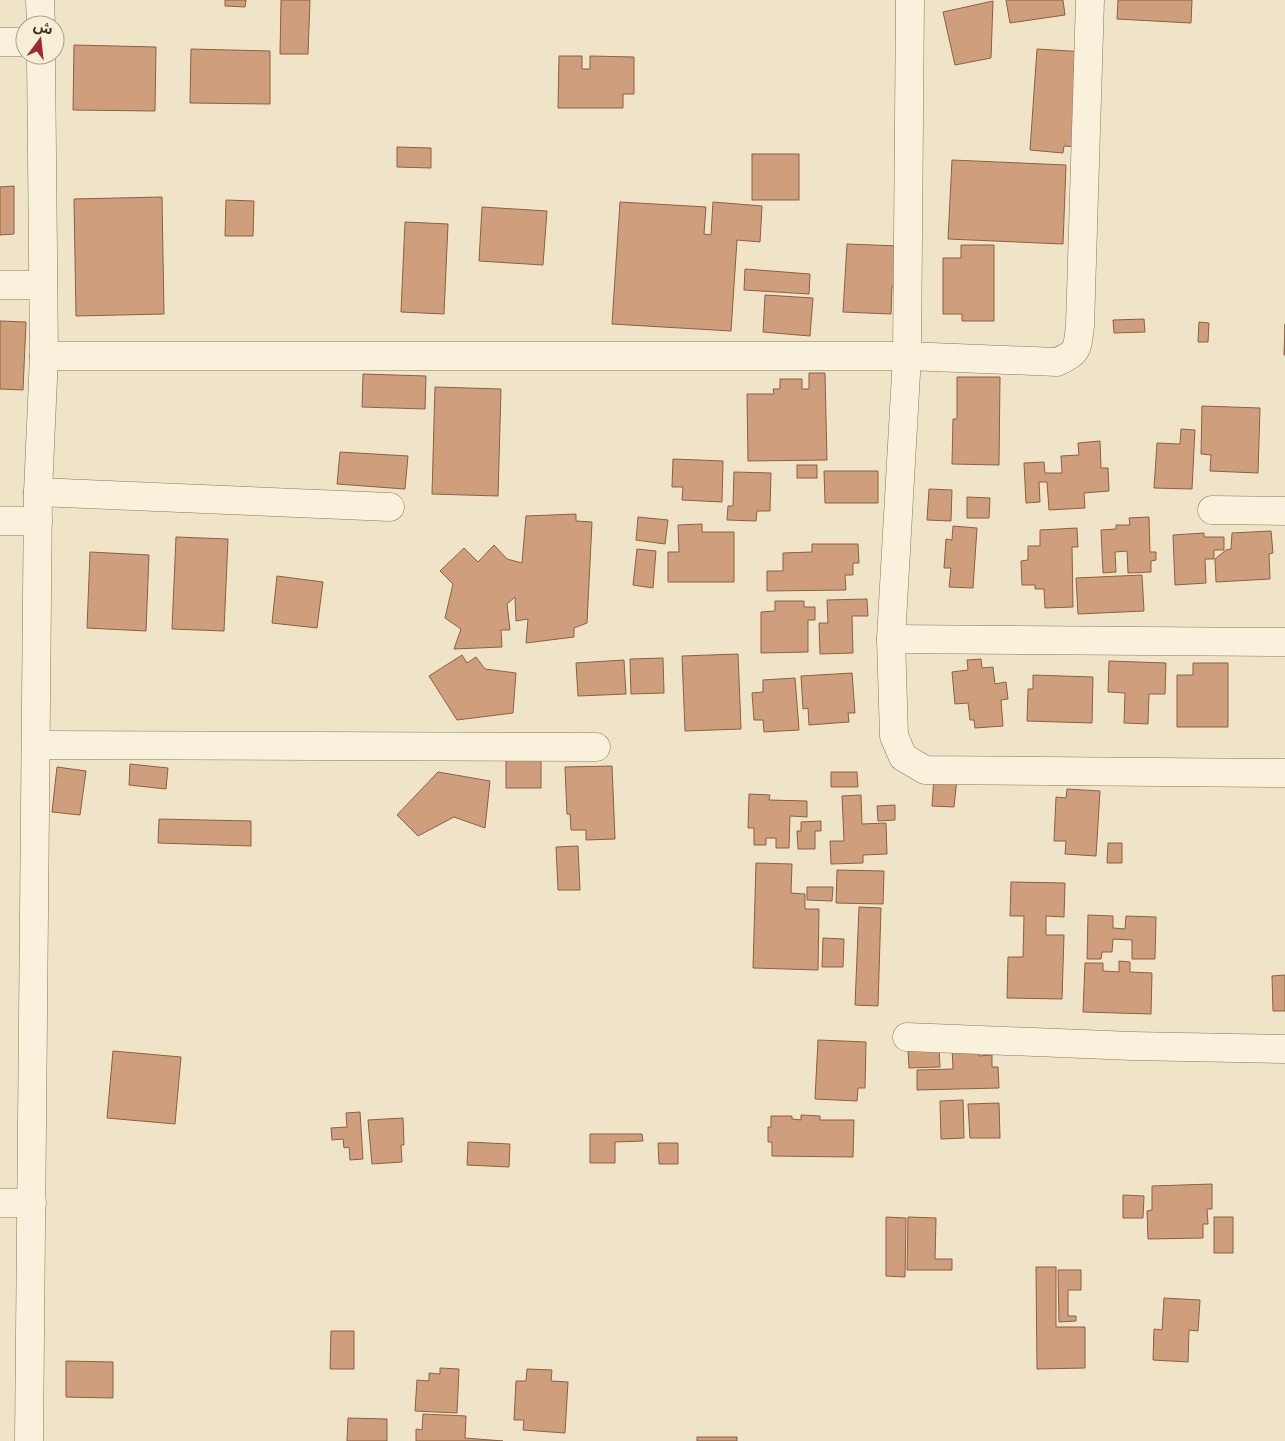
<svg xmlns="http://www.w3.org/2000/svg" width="1285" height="1441" viewBox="0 0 1285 1441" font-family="Bitter,'Noto Sans Arabic',serif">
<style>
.building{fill:#cf9f7d;stroke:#8d5f41}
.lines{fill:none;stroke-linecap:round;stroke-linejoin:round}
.street-casing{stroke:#8d765c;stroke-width:29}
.street{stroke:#faf1dc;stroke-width:28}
</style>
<rect width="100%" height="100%" fill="#f0e4c8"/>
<g class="building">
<path d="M 225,0 L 246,0 L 245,7 L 225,6 Z"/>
<path d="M 281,0 L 310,0 L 308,54 L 280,54 Z"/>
<path d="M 1006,0 L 1063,0 L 1065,15 L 1010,23 Z"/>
<path d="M 1118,0 L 1192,0 L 1191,23 L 1117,19 Z"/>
<path d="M 993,1 L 991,58 L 955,65 L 943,12 Z"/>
<path d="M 74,45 L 156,47 L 155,111 L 73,110 Z"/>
<path d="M 191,49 L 270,51 L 270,104 L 190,103 Z"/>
<path d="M 1037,49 L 1086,52 L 1082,147 L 1064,146 L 1063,153 L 1030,150 Z"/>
<path d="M 559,56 L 582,56 L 582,69 L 590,69 L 590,56 L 634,57 L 634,94 L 623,94 L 623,108 L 558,108 Z"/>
<path d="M 397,147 L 431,148 L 431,168 L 397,167 Z"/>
<rect x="752" y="154" width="47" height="46"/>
<path d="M 952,160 L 1066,165 L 1063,244 L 948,239 Z"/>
<path d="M 14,186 L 14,234 L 0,235 L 0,187 Z"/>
<path d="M 162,197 L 164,314 L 76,316 L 74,199 Z"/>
<path d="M 226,200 L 254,201 L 253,236 L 225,236 Z"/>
<path d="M 620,202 L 706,207 L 704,234 L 711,235 L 713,202 L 762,206 L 760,242 L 737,240 L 731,331 L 612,324 Z"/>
<path d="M 482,207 L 547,211 L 543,265 L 479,261 Z"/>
<path d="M 405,222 L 448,224 L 444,314 L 401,312 Z"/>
<path d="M 847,244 L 899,246 L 895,286 L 892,286 L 891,314 L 843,312 Z"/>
<path d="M 961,245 L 994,245 L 994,321 L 962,321 L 962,314 L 943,314 L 943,258 L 961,258 Z"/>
<path d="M 745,269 L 810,274 L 809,294 L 744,290 Z"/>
<path d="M 765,295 L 813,298 L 810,336 L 763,332 Z"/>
<path d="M 1144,319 L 1145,332 L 1114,333 L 1113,320 Z"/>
<path d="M 0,321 L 26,322 L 23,390 L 0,389 Z"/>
<path d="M 1199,322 L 1209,323 L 1208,342 L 1198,342 Z"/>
<path d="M 1285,324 L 1285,355 L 1284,355 Z"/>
<path d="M 809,373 L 825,373 L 827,460 L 748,461 L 747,394 L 774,394 L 773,389 L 780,389 L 780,379 L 802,379 L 802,389 L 809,389 Z"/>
<path d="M 363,374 L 426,376 L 425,409 L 362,407 Z"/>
<path d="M 957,377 L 1000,377 L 999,465 L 952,464 L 953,419 L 957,419 Z"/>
<path d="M 435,387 L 501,389 L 498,496 L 432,494 Z"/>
<path d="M 1202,406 L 1260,408 L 1258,473 L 1210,471 L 1211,455 L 1201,454 Z"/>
<path d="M 1181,429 L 1195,430 L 1192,489 L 1154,488 L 1157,443 L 1180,444 Z"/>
<path d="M 1100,441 L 1101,468 L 1108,468 L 1109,491 L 1084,493 L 1085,508 L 1049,510 L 1047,482 L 1039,482 L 1040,502 L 1026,503 L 1024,463 L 1044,462 L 1045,473 L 1062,473 L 1061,456 L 1079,455 L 1078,443 Z"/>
<path d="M 340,452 L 408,456 L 405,489 L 337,484 Z"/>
<path d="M 673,459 L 723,461 L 722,502 L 682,500 L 683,487 L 672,487 Z"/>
<rect x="797" y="465" width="20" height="13"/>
<path d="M 824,471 L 878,471 L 878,503 L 825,503 Z"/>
<path d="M 734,472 L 771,473 L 770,511 L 757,511 L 756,521 L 727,520 L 728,506 L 733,506 Z"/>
<path d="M 929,489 L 952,490 L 951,521 L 927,520 Z"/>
<path d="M 967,497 L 990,498 L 989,518 L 967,518 Z"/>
<path d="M 576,514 L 576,521 L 592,522 L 587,623 L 574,628 L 574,637 L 526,643 L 528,619 L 516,621 L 515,597 L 507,604 L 510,630 L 501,630 L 502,647 L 454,649 L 461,629 L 445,618 L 453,584 L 440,571 L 464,548 L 478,562 L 494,545 L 507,559 L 522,563 L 526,516 Z"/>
<path d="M 638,517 L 668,520 L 665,544 L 636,540 Z"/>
<path d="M 1149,517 L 1150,552 L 1156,552 L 1156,560 L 1151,561 L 1151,572 L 1128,573 L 1127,551 L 1115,552 L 1116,572 L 1103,573 L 1101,530 L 1116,529 L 1116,525 L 1130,525 L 1129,518 Z"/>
<path d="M 702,524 L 702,532 L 734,532 L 734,582 L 668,582 L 668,552 L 679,552 L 678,525 Z"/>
<path d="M 953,526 L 977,528 L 973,588 L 949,587 L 951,568 L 944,568 L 946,539 L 952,540 Z"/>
<path d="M 1077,528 L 1078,547 L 1072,547 L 1073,607 L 1045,608 L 1044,589 L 1035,589 L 1035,585 L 1022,585 L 1021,561 L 1028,560 L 1028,546 L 1040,546 L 1040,530 Z"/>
<path d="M 1271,531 L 1273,553 L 1269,554 L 1270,579 L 1216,582 L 1215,559 L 1226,550 L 1231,549 L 1232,533 Z"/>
<path d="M 1204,533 L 1204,537 L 1224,537 L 1224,550 L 1214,550 L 1214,559 L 1205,559 L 1206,583 L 1175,585 L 1173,535 Z"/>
<path d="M 176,537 L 228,539 L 224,631 L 172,629 Z"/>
<path d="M 812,544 L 858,544 L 859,563 L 853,563 L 853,575 L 845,575 L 846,590 L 767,591 L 767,571 L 783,571 L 783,553 L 812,552 Z"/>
<path d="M 637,549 L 656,551 L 653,588 L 633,585 Z"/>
<path d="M 90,552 L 149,555 L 146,631 L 87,628 Z"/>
<path d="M 1142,575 L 1144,611 L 1078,614 L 1076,578 Z"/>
<path d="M 277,576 L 323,582 L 317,628 L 272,623 Z"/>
<path d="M 867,599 L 868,616 L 852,616 L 853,653 L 820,654 L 819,623 L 828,623 L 827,600 Z"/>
<path d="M 775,601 L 804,601 L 804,607 L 815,607 L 815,620 L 808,620 L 808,652 L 761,653 L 761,612 L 775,611 Z"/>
<path d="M 738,654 L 741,729 L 685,731 L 682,656 Z"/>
<path d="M 462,655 L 467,663 L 476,657 L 485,669 L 516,673 L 513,713 L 457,720 L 429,676 Z"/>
<path d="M 663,658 L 664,693 L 631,694 L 630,659 Z"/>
<path d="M 981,659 L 982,668 L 993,667 L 995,684 L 1006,682 L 1008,699 L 1001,700 L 1003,726 L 975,728 L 974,720 L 970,720 L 968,703 L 955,704 L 952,672 L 968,670 L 967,660 Z"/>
<path d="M 624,660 L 626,694 L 578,696 L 576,663 Z"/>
<path d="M 1109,661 L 1166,663 L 1165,694 L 1149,694 L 1148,724 L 1124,723 L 1125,693 L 1108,692 Z"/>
<path d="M 1193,663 L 1228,663 L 1228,727 L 1177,727 L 1177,675 L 1193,675 Z"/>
<path d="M 852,673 L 855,713 L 848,713 L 849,722 L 809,725 L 808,708 L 803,709 L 801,676 Z"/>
<path d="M 1033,675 L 1093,677 L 1092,723 L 1027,721 L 1028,689 L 1033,689 Z"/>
<path d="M 795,678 L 799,730 L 764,732 L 763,720 L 754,720 L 752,693 L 763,692 L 763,680 Z"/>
<rect x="506" y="754" width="35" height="34"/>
<path d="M 130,764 L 168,768 L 166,789 L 129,785 Z"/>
<path d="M 612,766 L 615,839 L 586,840 L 586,830 L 571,830 L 570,814 L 567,814 L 565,767 Z"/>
<path d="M 57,767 L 86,771 L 80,815 L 52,812 Z"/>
<path d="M 438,772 L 490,781 L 485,828 L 454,817 L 418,836 L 397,815 Z"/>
<path d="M 831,772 L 857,772 L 858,787 L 831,787 Z"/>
<path d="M 934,777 L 957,778 L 954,807 L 932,806 Z"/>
<path d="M 1067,789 L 1100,791 L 1096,856 L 1065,854 L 1066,841 L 1054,841 L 1056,797 L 1066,798 Z"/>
<path d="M 749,794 L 770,795 L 769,800 L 807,801 L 807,817 L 790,816 L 789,848 L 776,848 L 776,838 L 766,838 L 766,845 L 754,845 L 754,828 L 748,828 Z"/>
<path d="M 861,795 L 862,824 L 886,823 L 887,854 L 863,855 L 863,863 L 831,864 L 830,841 L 844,841 L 842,796 Z"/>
<path d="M 895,805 L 895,820 L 878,821 L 877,806 Z"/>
<path d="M 159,819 L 251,821 L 251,846 L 158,843 Z"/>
<path d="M 821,821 L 821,831 L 815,831 L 815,849 L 798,849 L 797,831 L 801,831 L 801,822 Z"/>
<path d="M 1108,843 L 1122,843 L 1122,863 L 1107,863 Z"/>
<path d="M 578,846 L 580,890 L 558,890 L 556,847 Z"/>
<path d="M 756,863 L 792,864 L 791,893 L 805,894 L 805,909 L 819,909 L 818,970 L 753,968 Z"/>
<path d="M 837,870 L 884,871 L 883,904 L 836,903 Z"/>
<path d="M 1011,882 L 1065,883 L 1064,917 L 1046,916 L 1046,935 L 1064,935 L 1062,999 L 1007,998 L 1008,957 L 1023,957 L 1024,916 L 1010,916 Z"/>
<path d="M 807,887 L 833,887 L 832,901 L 807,900 Z"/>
<path d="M 859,907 L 881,908 L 878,1006 L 855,1005 Z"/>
<path d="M 1088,915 L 1113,916 L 1113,928 L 1125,929 L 1126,916 L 1156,917 L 1155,959 L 1132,959 L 1132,940 L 1113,939 L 1112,952 L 1102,952 L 1101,959 L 1087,959 Z"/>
<path d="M 823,938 L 844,939 L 843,967 L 822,967 Z"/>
<path d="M 1119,961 L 1130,962 L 1130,972 L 1152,973 L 1151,1014 L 1083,1012 L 1085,963 L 1103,963 L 1103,971 L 1119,972 Z"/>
<path d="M 1285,975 L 1285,1011 L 1273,1011 L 1272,976 Z"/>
<path d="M 818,1040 L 866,1042 L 865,1088 L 858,1088 L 857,1101 L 815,1099 Z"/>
<path d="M 979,1046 L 979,1056 L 992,1055 L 992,1067 L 998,1067 L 999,1088 L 917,1090 L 917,1070 L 953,1069 L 952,1047 Z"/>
<path d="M 939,1049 L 940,1067 L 909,1068 L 908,1050 Z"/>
<path d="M 113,1051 L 181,1057 L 175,1124 L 107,1118 Z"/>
<path d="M 963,1100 L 964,1138 L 941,1139 L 940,1101 Z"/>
<path d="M 999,1103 L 1000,1138 L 970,1138 L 968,1104 Z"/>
<path d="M 360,1112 L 363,1159 L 350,1160 L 349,1147 L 344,1148 L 343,1139 L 332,1140 L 331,1128 L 347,1127 L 346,1113 Z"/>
<path d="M 801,1115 L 820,1116 L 820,1120 L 854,1120 L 853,1157 L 772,1156 L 772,1142 L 768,1142 L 768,1127 L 771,1127 L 771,1116 L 792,1116 L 792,1119 L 801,1120 Z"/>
<path d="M 403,1118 L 404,1145 L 401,1145 L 402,1162 L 372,1164 L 368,1120 Z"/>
<path d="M 590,1134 L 642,1134 L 643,1141 L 615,1142 L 615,1163 L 590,1163 Z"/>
<path d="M 468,1142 L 510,1144 L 509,1167 L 467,1165 Z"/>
<path d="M 658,1143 L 678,1143 L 678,1164 L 659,1164 Z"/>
<path d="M 1212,1184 L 1212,1209 L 1207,1209 L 1208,1224 L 1203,1224 L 1203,1238 L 1148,1239 L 1147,1211 L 1152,1210 L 1152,1186 Z"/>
<path d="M 1123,1195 L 1144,1196 L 1143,1218 L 1123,1218 Z"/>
<path d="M 886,1217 L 906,1218 L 905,1277 L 886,1276 Z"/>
<path d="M 908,1217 L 936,1218 L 935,1259 L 952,1259 L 952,1270 L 907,1270 Z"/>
<rect x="1214" y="1217" width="19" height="36"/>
<path d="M 1036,1267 L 1056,1267 L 1056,1327 L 1085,1327 L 1085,1368 L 1037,1369 Z"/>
<path d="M 1058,1270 L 1081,1270 L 1081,1290 L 1068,1290 L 1068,1316 L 1076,1316 L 1076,1321 L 1059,1322 Z"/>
<path d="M 1164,1298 L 1200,1300 L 1198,1331 L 1189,1330 L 1188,1362 L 1153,1360 L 1154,1329 L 1162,1330 Z"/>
<path d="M 331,1331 L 354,1331 L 354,1369 L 330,1369 Z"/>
<path d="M 66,1361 L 113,1362 L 113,1398 L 66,1397 Z"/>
<path d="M 440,1368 L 459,1369 L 457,1413 L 415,1411 L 417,1380 L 429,1381 L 429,1373 L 440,1374 Z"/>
<path d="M 527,1369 L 552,1370 L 551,1381 L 568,1382 L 565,1433 L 523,1430 L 524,1420 L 514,1420 L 516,1381 L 526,1381 Z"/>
<path d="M 423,1414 L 466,1416 L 465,1438 L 503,1441 L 416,1441 L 416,1429 L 422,1430 Z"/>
<path d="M 348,1418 L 387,1419 L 387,1441 L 347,1441 Z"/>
<rect x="697" y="1437" width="40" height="4"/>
</g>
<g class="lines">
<defs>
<g id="street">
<path d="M 40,0 L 41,25"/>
<path d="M 910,0 L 907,356 L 891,639 L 894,736 L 903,757 L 925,770 L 1285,773"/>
<path d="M 0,42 L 25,42"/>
<path d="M 0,285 L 43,285"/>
<path d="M 44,356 L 907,356 L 1057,362 C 1079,352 1077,349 1080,326 L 1090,0"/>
<path d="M 38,492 L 390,507"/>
<path d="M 1212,510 L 1285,511"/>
<path d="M 0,521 L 38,521"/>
<path d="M 891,639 L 1285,642"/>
<path d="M 36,745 L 596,747"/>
<path d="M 907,1037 L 1132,1046 L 1285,1049"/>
<path d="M 0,1203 L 32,1203"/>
<path d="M 29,1441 L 38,492 L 44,356 L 41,55"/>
</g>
</defs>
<use href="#street" class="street-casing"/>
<use href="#street" class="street"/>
</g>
<g transform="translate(40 40) rotate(15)"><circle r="24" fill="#f7eed8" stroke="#ada18e"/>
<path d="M0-4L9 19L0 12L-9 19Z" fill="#9e2a2b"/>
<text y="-8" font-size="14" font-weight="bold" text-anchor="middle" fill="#3d2e20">ش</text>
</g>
</svg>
